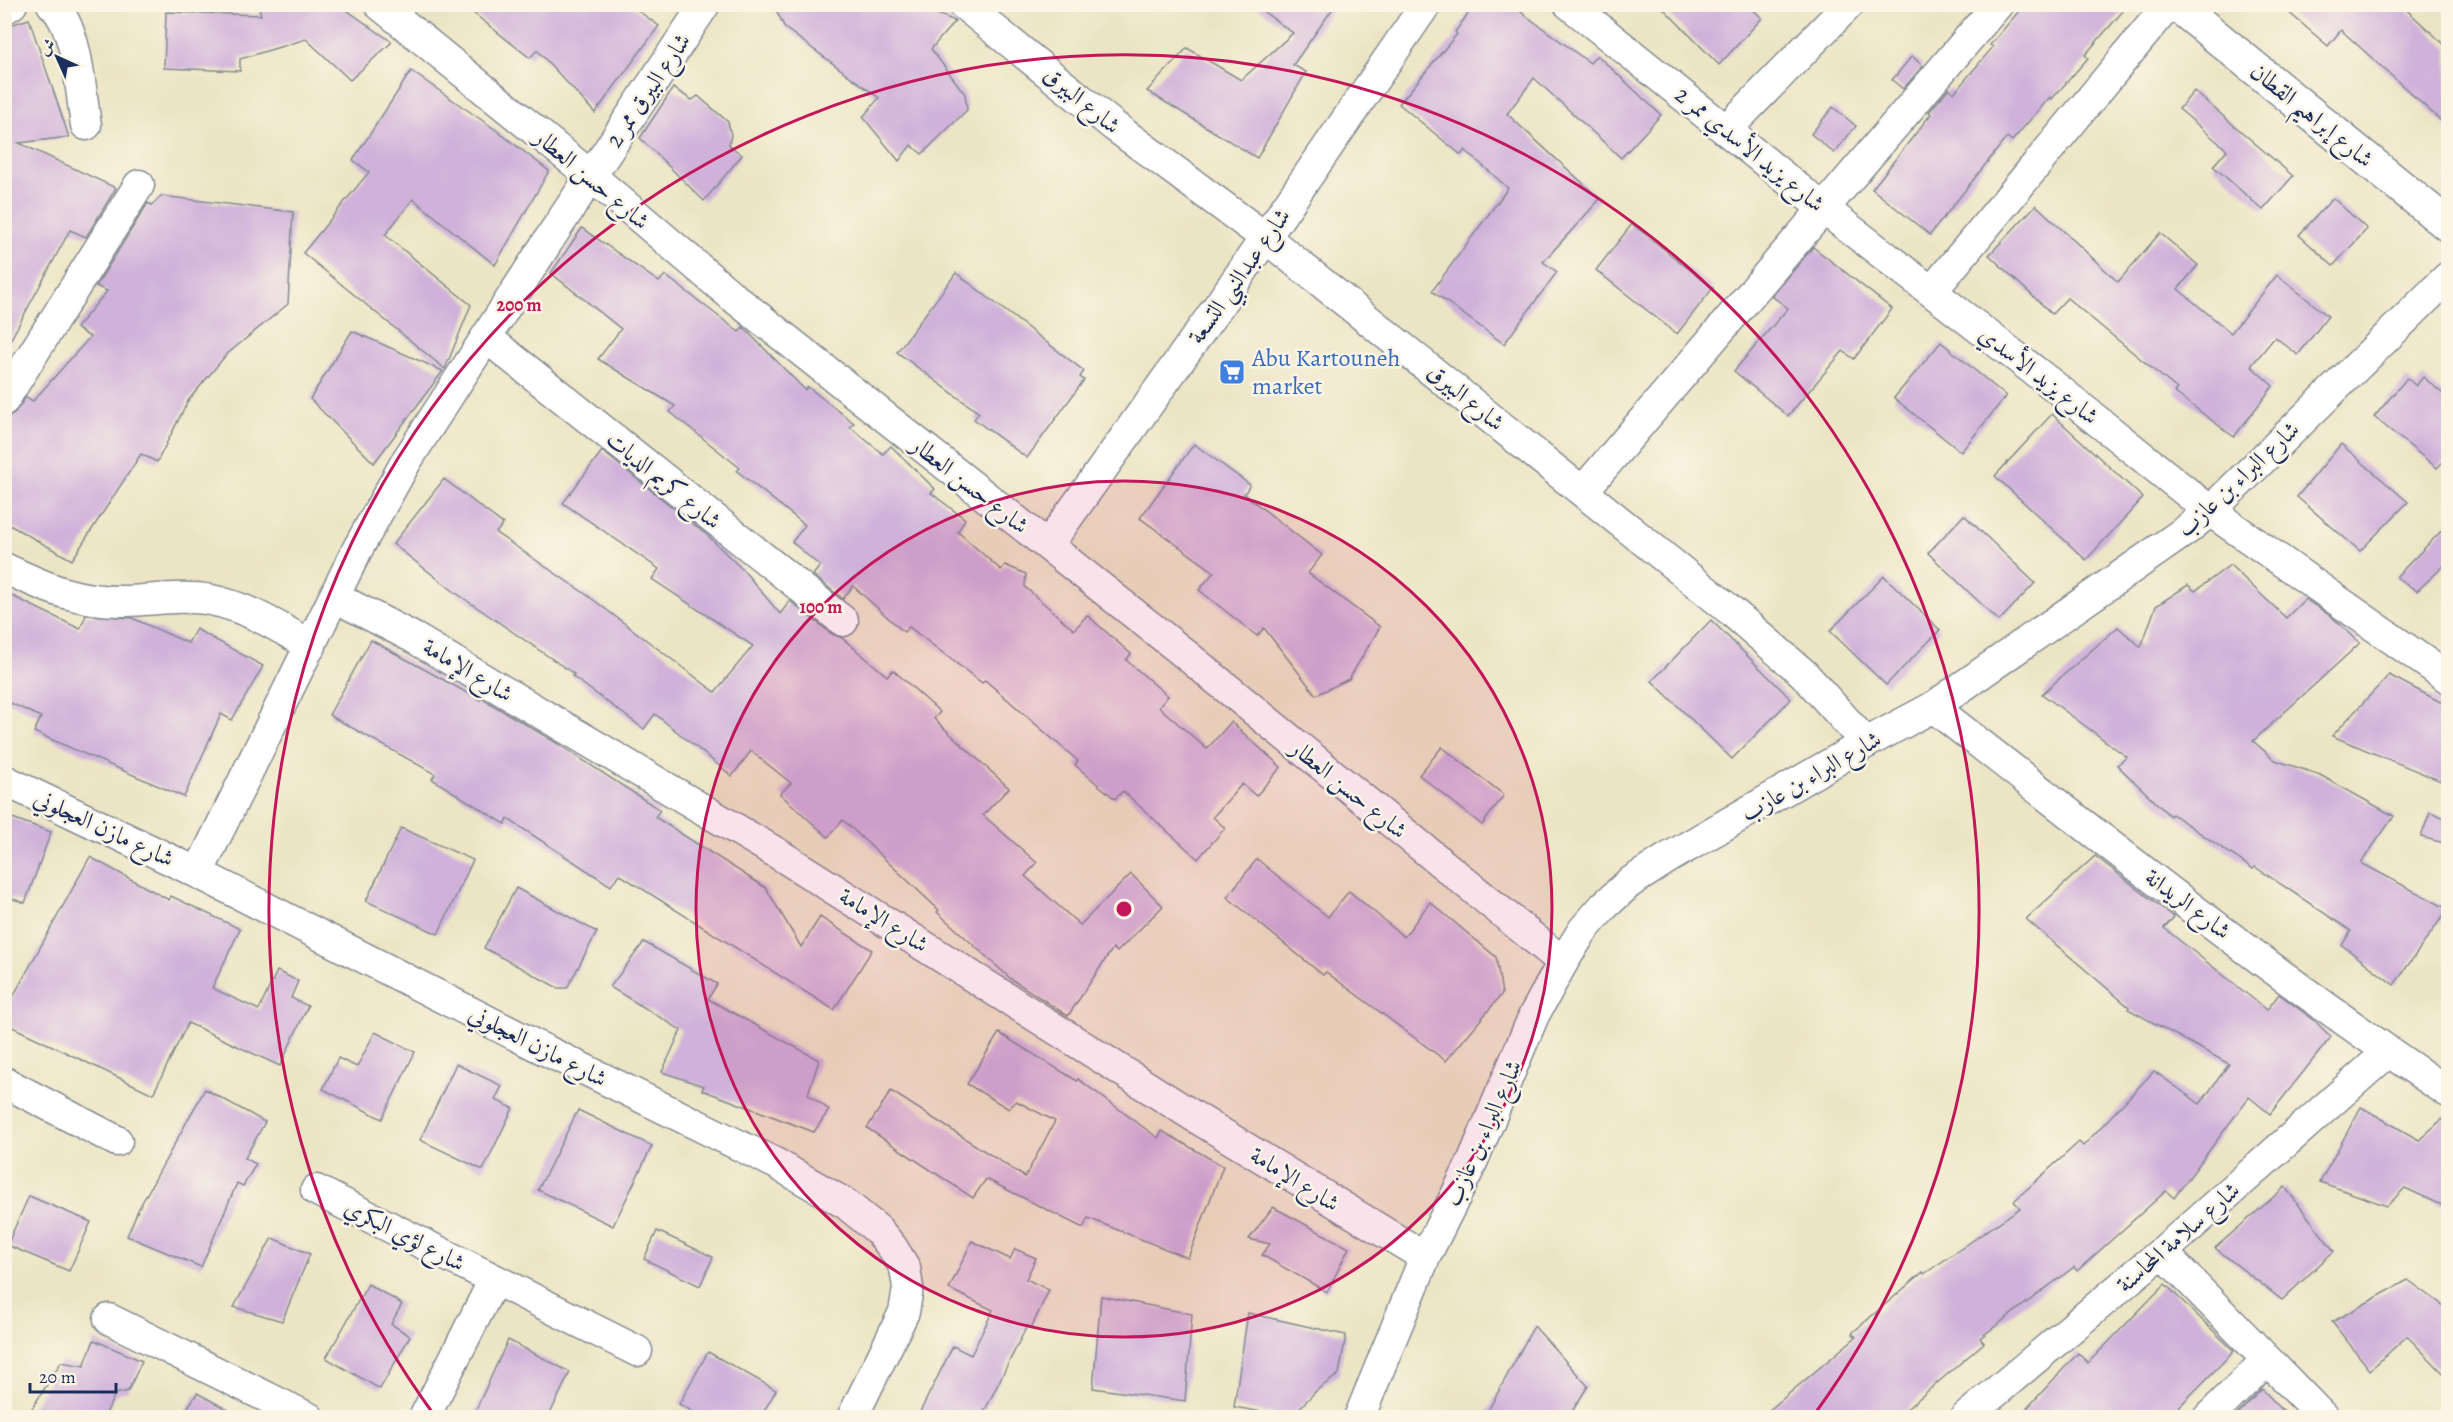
<svg xmlns="http://www.w3.org/2000/svg" width="2453" height="1422" viewBox="0 0 2453 1422" font-family="Alegreya,Amiri,serif">
<style>
.building{fill:#cfb1da}
.lines{fill:none;stroke-linecap:round;stroke-linejoin:round}
.minor-casing{stroke:#848a92;stroke-width:33}
.tertiary-casing{stroke:#848a92;stroke-width:36}
.minor{stroke:#fff;stroke-width:30}
.tertiary{stroke:#fff;stroke-width:33}
.ring{fill:none;stroke:#c2185b;stroke-width:3}
.labels{text-anchor:middle;dominant-baseline:central;stroke-width:5;stroke-linejoin:round;paint-order:stroke}
.street-label{font-size:24px;fill:#1b2f5e;stroke:#fcf5e5}
.shop-label{font-size:24px;fill:#366cbe;stroke:#fcf5e5;text-anchor:start}
.centre{fill:#c2185b;stroke:#fcf5e5;stroke-width:3}
.ring-label{font-size:18px;text-anchor:middle;font-weight:bold;fill:#c2185b;stroke:#fcf5e5;stroke-width:5;stroke-linejoin:round;paint-order:stroke}
</style>
<rect width="100%" height="100%" fill="#fcf5e5"/>
<filter id="ink" filterUnits="userSpaceOnUse"><feTurbulence type="fractalNoise" baseFrequency=".0167" numOctaves="2"/><feDisplacementMap in="SourceGraphic" scale="12" xChannelSelector="R" yChannelSelector="G"/><feConvolveMatrix kernelMatrix="1 2 1 2 8 2 1 2 1" color-interpolation-filters="sRGB"/></filter>
<filter id="wash" filterUnits="userSpaceOnUse"><feTurbulence type="fractalNoise" baseFrequency=".008" numOctaves="4" result="noise"/><feDisplacementMap in="SourceGraphic" scale="24" xChannelSelector="R" yChannelSelector="G"/><feGaussianBlur stdDeviation="1.35" result="paint"/><feColorMatrix in="noise" values="0 0 0 0 0 0 0 0 0 0 0 0 0 0 0 0 0 1.4 0 .05"/><feComposite in="paint" operator="in"/></filter>
<g filter="url(#wash)">
<rect width="100%" height="100%" fill="#ece5c5"/>
<g id="blocks">
<g class="building">
<path d="M 258,4 L 338,4 L 392,42 L 350,80 L 306,39 L 240,59 L 240,71 L 164,68 L 166,12 L 261,15 Z"/>
<path d="M 462,4 L 629,4 L 659,26 L 595,113 L 537,50 L 530,58 Z"/>
<path d="M 773,4 L 913,4 L 955,21 L 931,49 L 965,94 L 967,110 L 922,154 L 911,145 L 899,161 L 863,117 L 879,98 L 785,28 Z"/>
<path d="M 1253,4 L 1336,4 L 1293,65 L 1306,72 L 1257,158 L 1147,91 L 1187,48 L 1241,80 L 1293,33 Z"/>
<path d="M 1475,4 L 1510,4 L 1590,63 L 1597,55 L 1661,115 L 1621,158 L 1534,78 L 1507,114 L 1600,199 L 1543,262 L 1557,272 L 1504,344 L 1432,291 L 1508,188 L 1465,150 L 1461,155 L 1399,104 L 1457,34 L 1455,32 Z"/>
<path d="M 1659,4 L 1747,4 L 1762,18 L 1719,65 Z"/>
<path d="M 2025,4 L 2129,4 L 2085,55 L 2088,58 L 2052,99 L 2050,97 L 2012,141 L 2007,137 L 1930,235 L 1872,189 L 1931,114 L 1929,112 L 1949,88 L 1954,93 L 1993,47 L 1990,45 Z"/>
<path d="M 2279,4 L 2400,4 L 2448,48 L 2448,127 L 2341,30 L 2328,46 Z"/>
<path d="M 29,19 L 69,137 L 19,143 L 116,188 L 86,237 L 70,230 L 4,352 L 4,27 Z"/>
<path d="M 1912,56 L 1923,66 L 1903,89 L 1892,80 Z"/>
<path d="M 411,71 L 496,130 L 549,171 L 495,265 L 413,199 L 385,235 L 471,305 L 445,369 L 303,253 L 369,172 L 353,160 Z"/>
<path d="M 673,88 L 692,100 L 698,96 L 728,122 L 731,135 L 729,145 L 742,155 L 704,201 L 640,138 Z"/>
<path d="M 2194,91 L 2293,176 L 2263,210 L 2213,166 L 2227,150 L 2179,109 Z"/>
<path d="M 1833,107 L 1856,126 L 1834,153 L 1811,134 Z"/>
<path d="M 161,196 L 293,212 L 288,304 L 226,355 L 188,401 L 157,462 L 141,454 L 72,560 L 4,522 L 4,417 L 13,415 L 26,397 L 33,401 L 90,337 L 76,328 L 107,291 L 96,286 L 148,203 L 152,205 Z"/>
<path d="M 2333,198 L 2367,229 L 2333,266 L 2299,235 Z"/>
<path d="M 2036,205 L 2118,282 L 2160,233 L 2198,265 L 2178,289 L 2231,333 L 2277,275 L 2328,316 L 2298,355 L 2275,337 L 2251,366 L 2273,386 L 2234,437 L 2174,392 L 2177,389 L 2067,298 L 2052,314 L 1989,255 Z"/>
<path d="M 1632,224 L 1713,288 L 1677,334 L 1596,270 Z"/>
<path d="M 582,228 L 659,282 L 665,275 L 739,332 L 743,327 L 805,390 L 808,387 L 854,423 L 850,427 L 883,454 L 891,446 L 935,489 L 931,493 L 965,519 L 958,532 L 1001,570 L 1005,565 L 1026,574 L 1025,587 L 1074,630 L 1087,615 L 1131,654 L 1126,660 L 1168,696 L 1159,707 L 1207,749 L 1231,722 L 1281,767 L 1256,796 L 1242,784 L 1213,817 L 1225,828 L 1198,859 L 1123,791 L 1115,799 L 1075,765 L 1078,761 L 985,680 L 982,683 L 909,627 L 904,632 L 853,586 L 843,599 L 813,575 L 820,566 L 792,542 L 805,525 L 737,471 L 740,468 L 670,412 L 675,406 L 598,359 L 621,329 L 551,273 Z"/>
<path d="M 1813,247 L 1892,309 L 1854,359 L 1843,351 L 1788,416 L 1734,371 L 1788,308 L 1772,296 Z"/>
<path d="M 956,273 L 1084,371 L 1080,377 L 1084,380 L 1027,458 L 974,419 L 979,413 L 897,352 Z"/>
<path d="M 352,331 L 443,371 L 374,463 L 310,399 Z"/>
<path d="M 1941,342 L 2006,396 L 1961,452 L 1894,398 Z"/>
<path d="M 2423,377 L 2448,398 L 2448,457 L 2437,468 L 2374,417 L 2407,378 L 2416,386 Z"/>
<path d="M 2052,414 L 2143,498 L 2086,560 L 1995,476 Z"/>
<path d="M 1194,444 L 1250,485 L 1244,494 L 1322,555 L 1308,573 L 1380,627 L 1349,679 L 1316,695 L 1264,628 L 1257,636 L 1199,590 L 1214,572 L 1140,518 Z"/>
<path d="M 2341,444 L 2408,502 L 2360,551 L 2297,497 Z"/>
<path d="M 602,451 L 707,535 L 744,571 L 780,614 L 790,601 L 832,634 L 842,638 L 887,676 L 893,670 L 940,712 L 934,719 L 1009,788 L 983,815 L 1037,863 L 1025,876 L 1080,925 L 1131,874 L 1163,906 L 1117,952 L 1113,948 L 1068,1016 L 1011,979 L 937,912 L 939,910 L 843,820 L 828,837 L 780,794 L 791,783 L 751,751 L 732,776 L 655,714 L 644,729 L 572,676 L 574,674 L 456,593 L 393,544 L 444,479 L 503,524 L 496,533 L 587,595 L 715,692 L 753,646 L 652,579 L 659,569 L 563,503 Z"/>
<path d="M 1964,515 L 2035,583 L 1999,621 L 1928,553 Z"/>
<path d="M 2448,524 L 2448,562 L 2417,591 L 2396,577 Z"/>
<path d="M 2230,565 L 2286,618 L 2305,599 L 2332,617 L 2360,643 L 2253,741 L 2275,760 L 2320,775 L 2394,816 L 2361,863 L 2448,909 L 2394,985 L 2342,945 L 2351,931 L 2255,867 L 2253,869 L 2172,814 L 2170,816 L 2117,765 L 2127,757 L 2042,694 L 2118,627 L 2141,647 L 2156,606 L 2188,585 L 2195,591 Z"/>
<path d="M 1884,576 L 1940,630 L 1886,685 L 1830,631 Z"/>
<path d="M 4,592 L 80,629 L 86,615 L 132,618 L 188,643 L 196,629 L 263,666 L 232,720 L 221,714 L 184,797 L 34,732 L 41,717 L 4,700 Z"/>
<path d="M 1711,620 L 1791,699 L 1732,759 L 1652,681 Z"/>
<path d="M 371,640 L 480,700 L 481,698 L 555,742 L 660,810 L 655,817 L 766,888 L 801,947 L 820,917 L 872,950 L 834,1010 L 619,874 L 611,886 L 508,819 L 505,824 L 432,779 L 435,774 L 329,715 Z"/>
<path d="M 2389,675 L 2448,706 L 2448,784 L 2332,736 Z"/>
<path d="M 1442,747 L 1504,795 L 1482,825 L 1419,775 Z"/>
<path d="M 2430,812 L 2448,819 L 2448,844 L 2421,837 Z"/>
<path d="M 4,815 L 51,832 L 25,903 L 4,896 Z"/>
<path d="M 401,828 L 473,860 L 438,934 L 366,901 Z"/>
<path d="M 2095,856 L 2174,917 L 2164,928 L 2267,1010 L 2279,994 L 2314,1020 L 2331,1037 L 2270,1114 L 2249,1097 L 2174,1198 L 2166,1191 L 2077,1271 L 2074,1267 L 1980,1338 L 1984,1343 L 1896,1418 L 1760,1418 L 1856,1337 L 1852,1333 L 1923,1272 L 1924,1274 L 2020,1208 L 2014,1201 L 2079,1142 L 2083,1146 L 2154,1071 L 2200,1104 L 2229,1064 L 2128,1009 L 2129,1007 L 2026,919 Z"/>
<path d="M 90,857 L 169,900 L 171,896 L 240,929 L 212,988 L 259,1010 L 277,971 L 298,981 L 291,998 L 308,1006 L 280,1066 L 188,1023 L 153,1094 L 4,1023 L 4,1013 Z"/>
<path d="M 1257,859 L 1328,917 L 1349,891 L 1404,937 L 1430,902 L 1496,957 L 1502,994 L 1446,1061 L 1326,972 L 1323,975 L 1227,897 Z"/>
<path d="M 516,888 L 597,932 L 567,988 L 558,988 L 484,948 Z"/>
<path d="M 644,942 L 717,984 L 708,999 L 819,1060 L 808,1094 L 829,1110 L 814,1132 L 702,1090 L 704,1086 L 662,1072 L 681,1030 L 610,987 Z"/>
<path d="M 375,1032 L 415,1052 L 382,1119 L 323,1089 L 338,1058 L 357,1067 Z"/>
<path d="M 999,1033 L 1077,1081 L 1078,1079 L 1158,1138 L 1162,1131 L 1223,1166 L 1188,1258 L 1088,1218 L 1083,1228 L 986,1179 L 973,1198 L 867,1128 L 891,1091 L 1025,1177 L 1055,1121 L 1016,1101 L 1009,1109 L 967,1084 Z"/>
<path d="M 456,1064 L 502,1086 L 495,1100 L 513,1108 L 483,1170 L 420,1140 Z"/>
<path d="M 205,1089 L 265,1122 L 245,1158 L 256,1164 L 243,1186 L 237,1183 L 201,1267 L 127,1236 L 138,1210 Z"/>
<path d="M 2361,1107 L 2419,1140 L 2448,1114 L 2448,1208 L 2405,1188 L 2387,1206 L 2320,1182 Z"/>
<path d="M 578,1110 L 652,1146 L 613,1226 L 538,1190 Z"/>
<path d="M 2285,1187 L 2334,1251 L 2282,1300 L 2215,1248 Z"/>
<path d="M 29,1196 L 91,1222 L 69,1271 L 7,1245 Z"/>
<path d="M 1273,1207 L 1349,1248 L 1327,1292 L 1262,1255 L 1270,1244 L 1249,1239 Z"/>
<path d="M 657,1231 L 713,1257 L 700,1286 L 644,1259 Z"/>
<path d="M 272,1238 L 310,1254 L 282,1321 L 234,1307 Z"/>
<path d="M 972,1241 L 1010,1259 L 1015,1249 L 1036,1258 L 1026,1279 L 1049,1290 L 1031,1328 L 1027,1326 L 981,1418 L 917,1418 L 953,1346 L 971,1355 L 993,1310 L 949,1289 Z"/>
<path d="M 2408,1280 L 2448,1309 L 2448,1378 L 2407,1336 L 2370,1370 L 2332,1322 Z"/>
<path d="M 368,1284 L 402,1304 L 391,1324 L 410,1336 L 380,1389 L 326,1358 Z"/>
<path d="M 2165,1284 L 2234,1351 L 2168,1418 L 2018,1418 L 2078,1353 L 2088,1363 Z"/>
<path d="M 1101,1296 L 1192,1314 L 1185,1401 L 1093,1388 Z"/>
<path d="M 1248,1313 L 1346,1335 L 1339,1374 L 1317,1390 L 1291,1417 L 1234,1407 Z"/>
<path d="M 1534,1326 L 1588,1386 L 1568,1418 L 1484,1418 Z"/>
<path d="M 94,1340 L 142,1361 L 128,1391 L 115,1394 L 104,1418 L 26,1418 L 61,1362 L 84,1366 Z"/>
<path d="M 508,1340 L 570,1372 L 548,1418 L 472,1418 Z"/>
<path d="M 708,1352 L 776,1390 L 760,1418 L 704,1418 L 679,1404 Z"/>
<path d="M 2262,1389 L 2290,1418 L 2234,1418 Z"/>
<path d="M 197,1393 L 243,1418 L 181,1418 Z"/>
</g>
</g>
</g>
<g filter="url(#ink)">
<use href="#blocks" fill-opacity="0" stroke="#848a92" stroke-width="1.5"/>
<g class="lines">
<defs>
<g id="minor">
<path d="M 52,4 C 79,30 80,90 86,125"/>
<path d="M 379,4 L 591,176 L 733,297 L 1180,650 L 1563,962"/>
<path d="M 963,4 L 1114,126 L 1266,238 L 1730,610 L 1804,674 L 1866,743"/>
<path d="M 1569,4 L 1824,209 L 2054,386 L 2210,511 L 2448,678"/>
<path d="M 4,9 L 12,4"/>
<path d="M 1726,130 L 1849,4"/>
<path d="M 1932,291 L 2169,4"/>
<path d="M 487,338 L 843,621"/>
<path d="M 4,400 L 139,185"/>
<path d="M 1583,491 L 1998,4"/>
<path d="M 1048,545 L 1217,308 L 1426,4"/>
<path d="M 4,568 C 49,589 77,602 128,601 C 155,600 184,595 211,600 C 247,607 281,628 311,646"/>
<path d="M 335,597 L 414,638 L 780,855 L 1195,1117 L 1425,1257"/>
<path d="M 1933,707 C 2102,839 2270,973 2448,1092"/>
<path d="M 4,780 L 198,873 L 537,1046 L 775,1163 L 846,1204 L 878,1230 L 892,1247 L 905,1268 L 908,1288 L 904,1312 L 852,1418"/>
<path d="M 198,873 L 357,550 L 407,460 L 552,235 L 705,4"/>
<path d="M 4,1082 L 117,1141"/>
<path d="M 316,1190 L 637,1351"/>
<path d="M 2162,1252 L 2324,1418"/>
<path d="M 109,1319 L 309,1418"/>
<path d="M 424,1418 L 494,1280"/>
<path d="M 1359,1418 L 1425,1257 L 1470,1167 L 1534,1015 L 1563,962 L 1583,930 L 1604,906 L 1629,883 L 1668,858 L 1866,743 L 1933,707 L 2185,531 L 2210,511 L 2448,277"/>
<path d="M 1965,1418 L 2162,1252 L 2388,1052"/>
<path d="M 2208,1418 L 2267,1360"/>
</g>
<path id="tertiary" d="M 2176,4 L 2448,225"/>
</defs>
<use href="#minor" class="minor-casing"/>
<use href="#tertiary" class="tertiary-casing"/>
<use href="#minor" class="minor"/>
<use href="#tertiary" class="tertiary"/>
</g>
</g>
<circle cx="1124" cy="909" r="428" fill="#c2185b" fill-opacity=".12"/>
<g class="ring">
<circle cx="1124" cy="909" r="428"/>
<path d="M432 1412A855 855 0 1 1 1816 1412"/>
</g>
<defs>
<symbol id="supermarket-square" viewBox="-11 -11 22 22"><rect x="-9" y="-9" width="18" height="18" rx="4" fill="#3f7fe0" stroke="#fcf5e5"/><path d="M-6-5.5h2.5l.6 2H6L4.5 2H-2.5L-4.4-4H-6ZM-1.5 3.2a1.3 1.3 0 1 0 .1 0ZM3 3.2a1.3 1.3 0 1 0 .1 0Z" fill="#fff"/></symbol>
</defs>
<g fill-rule="evenodd">
<use href="#supermarket-square" x="1217" y="357" width="30" height="30"/>
</g>
<g class="labels">
<g class="street-label">
<text transform="translate(648 90) rotate(-56)">شارع البيرق ممر 2</text>
<text transform="translate(1082 100) rotate(39)">شارع البيرق</text>
<text transform="translate(2312 115) rotate(39)">شارع إبراهيم القطان</text>
<text transform="translate(1750 149) rotate(39)">شارع يزيد الأسدي ممر 2</text>
<text transform="translate(592 179) rotate(40)">شارع حسن العطار</text>
<text transform="translate(1239 276) rotate(-55)">شارع عبدالنبي التسعة</text>
<text transform="translate(2039 375) rotate(38)">شارع يزيد الأسدي</text>
<text transform="translate(1466 397) rotate(39)">شارع البيرق</text>
<text transform="translate(2238 479) rotate(-43)">شارع البراء بن عازب</text>
<text transform="translate(664 480) rotate(39)">شارع كريم الديات</text>
<text transform="translate(970 485) rotate(38)">شارع حسن العطار</text>
<text transform="translate(468 670) rotate(31)">شارع الإمامة</text>
<text transform="translate(1811 776) rotate(-30)">شارع البراء بن عازب</text>
<text transform="translate(1349 789) rotate(39)">شارع حسن العطار</text>
<text transform="translate(104 828) rotate(25)">شارع مازن العجلوني</text>
<text transform="translate(2188 904) rotate(37)">شارع الريدانة</text>
<text transform="translate(884 920) rotate(32)">شارع الإمامة</text>
<text transform="translate(538 1046) rotate(27)">شارع مازن العجلوني</text>
<text transform="translate(1483 1133) rotate(-66)">شارع البراء بن عازب</text>
<text transform="translate(1295 1179) rotate(32)">شارع الإمامة</text>
<text transform="translate(405 1235) rotate(27)">شارع لؤي البكري</text>
<text transform="translate(2178 1237) rotate(-41)">شارع سلامة المحاسنة</text>
</g>
<g class="shop-label">
<text x="1252" y="358">Abu Kartouneh<tspan x="1252" dy="28">market</tspan></text>
</g>
</g>
<circle cx="1124" cy="909" r="9" class="centre"/>
<g class="ring-label">
<text x="519" y="311">200 m</text>
<text x="821" y="613">100 m</text>
</g>
<rect width="2453" height="1422" fill="none" stroke="#fcf5e5" stroke-width="24"/>
<g transform="translate(57 57) rotate(315)" stroke="#fcf5e5" stroke-width="4.5" paint-order="stroke">
<path d="M0-4.5L10 22L0 15L-10 22Z" fill="#1b2f5e"/>
<text y="-9" font-size="16" font-weight="bold" text-anchor="middle" fill="#1b2f5e">ش</text>
</g>
<path d="M30 1383v9h86v-9" fill="none" stroke="#1b2f5e" stroke-width="3"/>
<text x="39" y="1383" font-size="18" fill="#1b2f5e" stroke="#fcf5e5" stroke-width="4.5" paint-order="stroke">20 m</text>
</svg>
